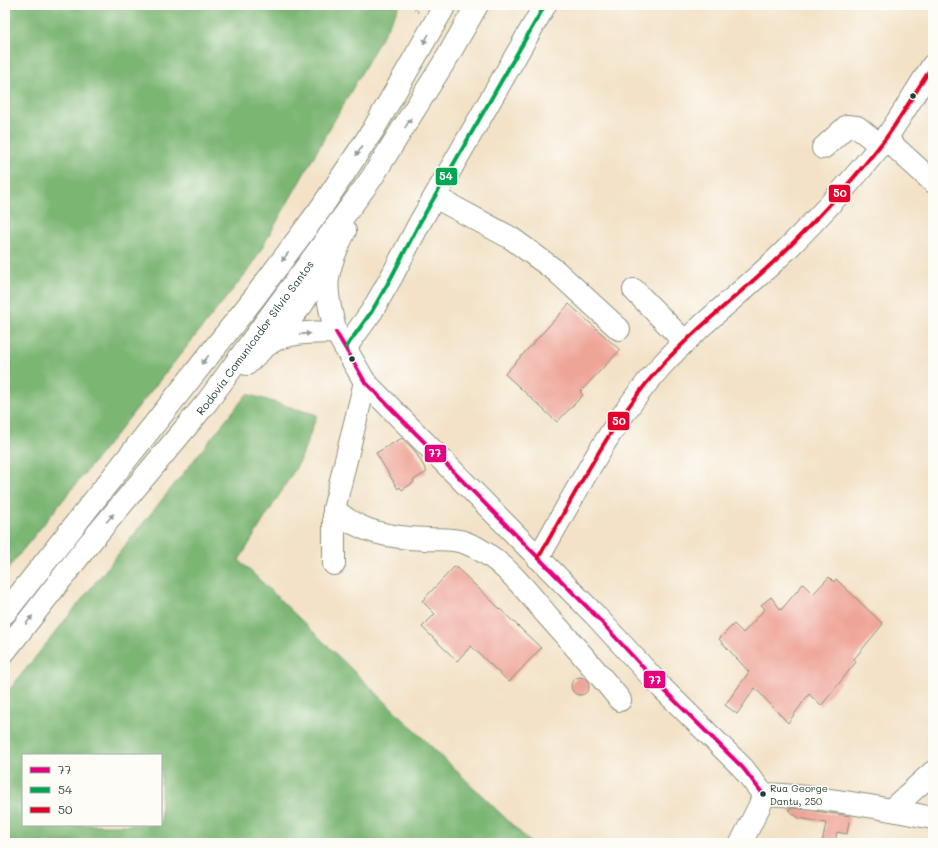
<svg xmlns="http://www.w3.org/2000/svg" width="938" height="848" viewBox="0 0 938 848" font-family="Mali,sans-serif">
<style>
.forest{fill:#7cb673;stroke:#4e7a54;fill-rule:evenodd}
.building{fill:#efa498}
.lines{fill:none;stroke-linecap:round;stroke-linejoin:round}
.minor-casing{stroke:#89907e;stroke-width:24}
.highway-casing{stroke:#89907e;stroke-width:24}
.path{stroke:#89907e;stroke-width:2.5;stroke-dasharray:1 3;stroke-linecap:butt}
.minor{stroke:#fff;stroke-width:22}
.highway{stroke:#fff;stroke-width:22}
.bus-1-casing{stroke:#fdfcf7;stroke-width:7}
.bus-2-casing{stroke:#fdfcf7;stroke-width:7}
.bus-3-casing{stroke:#fdfcf7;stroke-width:7}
.bus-1{stroke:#e5007d;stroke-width:4}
.bus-2{stroke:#00a651;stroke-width:4}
.bus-3{stroke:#e4002b;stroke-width:4}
.oneway{fill:#8f9e9a}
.bus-dot{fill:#1f3d34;stroke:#fdfcf7;stroke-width:1.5}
.labels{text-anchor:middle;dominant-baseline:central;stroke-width:3;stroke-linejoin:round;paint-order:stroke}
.bus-label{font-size:10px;fill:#1f3d34;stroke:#fdfcf7;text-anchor:start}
.street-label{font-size:11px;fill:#1f3d34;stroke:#fdfcf7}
.line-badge{stroke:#fdfcf7;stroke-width:1.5}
.badge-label{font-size:11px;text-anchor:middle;font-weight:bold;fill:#fff}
</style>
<rect width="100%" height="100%" fill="#fdfcf7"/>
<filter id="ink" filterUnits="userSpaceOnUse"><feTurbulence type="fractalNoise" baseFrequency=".025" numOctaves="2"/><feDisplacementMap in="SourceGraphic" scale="8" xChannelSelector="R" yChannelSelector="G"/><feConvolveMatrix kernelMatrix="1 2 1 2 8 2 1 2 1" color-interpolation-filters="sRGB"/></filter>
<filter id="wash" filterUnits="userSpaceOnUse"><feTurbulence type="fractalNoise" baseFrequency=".012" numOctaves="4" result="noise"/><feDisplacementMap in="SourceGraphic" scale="16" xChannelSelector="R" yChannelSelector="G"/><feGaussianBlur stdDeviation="0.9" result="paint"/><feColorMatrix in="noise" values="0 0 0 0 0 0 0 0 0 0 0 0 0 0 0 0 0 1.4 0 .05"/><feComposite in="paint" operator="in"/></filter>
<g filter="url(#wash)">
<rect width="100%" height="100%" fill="#f3e2c7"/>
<g class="forest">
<path d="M 5,5 L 400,5 L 251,267 L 5,572 Z"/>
<path d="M 247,394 L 317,415 L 300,461 L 239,560 L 531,843 L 5,843 L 5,695 ZM 23,755 L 161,755 L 161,825 L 23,825 Z"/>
</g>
<g id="blocks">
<g class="building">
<path d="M 569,304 L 620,350 L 580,392 L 583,395 L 557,422 L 505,374 Z"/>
<path d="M 402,438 L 415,451 L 427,472 L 413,480 L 414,482 L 402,490 L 400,487 L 398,489 L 376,453 Z"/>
<path d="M 455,566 L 541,648 L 509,682 L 471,646 L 457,661 L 422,627 L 435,614 L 422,601 Z"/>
<path d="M 829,577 L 834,582 L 836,579 L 883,624 L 854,659 L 856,662 L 821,706 L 809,694 L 788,723 L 755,688 L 737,714 L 725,705 L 749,672 L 719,639 L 734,624 L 743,633 L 765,609 L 761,605 L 771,597 L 781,610 L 803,584 L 813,594 Z"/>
<circle cx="580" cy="686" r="9"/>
<path d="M 793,808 L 850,816 L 847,834 L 837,832 L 835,843 L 822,843 L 826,823 L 799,818 L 788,810 Z"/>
</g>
</g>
</g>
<g filter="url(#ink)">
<use href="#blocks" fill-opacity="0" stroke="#89907e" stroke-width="1"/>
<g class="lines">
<defs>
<g id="minor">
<path d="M 885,138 L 933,182"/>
<path d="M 823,148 L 847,126 L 857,127 L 880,145"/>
<path d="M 435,197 L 511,238 L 556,271 L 619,329"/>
<path d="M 634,290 L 685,342"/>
<path d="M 336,332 L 365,382 L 594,614 L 662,688 L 743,768 L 763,794"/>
<path d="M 270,343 L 301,306 L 331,259"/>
<path d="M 346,347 L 372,311 L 392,276 L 419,224 L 545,5"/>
<path d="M 334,509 C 359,533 393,538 427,539 C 440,540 453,538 466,543 C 499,555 525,589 547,615 C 572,643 597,671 620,700"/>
<path d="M 538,558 C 576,493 611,421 662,365 C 700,323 746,290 786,250 C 821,215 856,177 886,138 C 903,114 917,89 933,65"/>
<path d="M 334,564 L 334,509 L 365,382"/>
<path d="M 763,794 C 820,796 877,807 933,818"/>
<path d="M 891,810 L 933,772"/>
<path d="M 741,843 L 760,805 L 763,794"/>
</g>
<g id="highway">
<path d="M 247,364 C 254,357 261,349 270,343 C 288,331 315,333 336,332 C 323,286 324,273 345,231"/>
<path d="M 5,613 L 254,298 L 321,208 L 373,130 L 445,5"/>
<path id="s1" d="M 5,651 L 87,546 L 207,402 L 371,179 L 448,56 L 477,5"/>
</g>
</defs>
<use href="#minor" class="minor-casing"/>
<use href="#highway" class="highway-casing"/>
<path class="path" d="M 417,5 L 415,10 L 420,13"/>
<use href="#minor" class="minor"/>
<use href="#highway" class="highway"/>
<defs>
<path id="bus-1" d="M 336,332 L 365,382 L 594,614 L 662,688 L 743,768 L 763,794"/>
<path id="bus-2" d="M 346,347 L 372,311 L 392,276 L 419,224 L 545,5"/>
<path id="bus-3" d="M 538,558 C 576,493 611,421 662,365 C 700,323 746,290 786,250 C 821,215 856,177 886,138 C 903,114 917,89 933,65"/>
</defs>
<use href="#bus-1" class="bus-1-casing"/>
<use href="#bus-2" class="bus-2-casing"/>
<use href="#bus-3" class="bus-3-casing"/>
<use href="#bus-1" class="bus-1"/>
<use href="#bus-2" class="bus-2"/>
<use href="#bus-3" class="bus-3"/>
</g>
<defs><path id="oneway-solid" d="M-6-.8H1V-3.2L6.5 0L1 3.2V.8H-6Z"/></defs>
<g class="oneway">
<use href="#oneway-solid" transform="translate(426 39) rotate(120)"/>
<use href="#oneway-solid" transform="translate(408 123) rotate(-58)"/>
<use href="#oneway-solid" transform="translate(359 151) rotate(123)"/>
<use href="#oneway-solid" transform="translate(285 257) rotate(127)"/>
<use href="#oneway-solid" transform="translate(305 334) rotate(-5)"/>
<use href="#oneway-solid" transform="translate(205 360) rotate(129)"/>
<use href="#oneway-solid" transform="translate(110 518) rotate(-50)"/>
<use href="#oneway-solid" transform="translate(29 620) rotate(-52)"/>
</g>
</g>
<g class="bus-dot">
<circle cx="913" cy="96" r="3.5"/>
<circle cx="352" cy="359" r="3.5"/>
<circle cx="763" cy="794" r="3.5"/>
</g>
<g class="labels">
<g class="bus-label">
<text x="770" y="788">Rua George<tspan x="770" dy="13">Dantu, 250</tspan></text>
</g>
<g class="street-label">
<text stroke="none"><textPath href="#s1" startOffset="401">Rodovia Comunicador Silvio Santos</textPath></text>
</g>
</g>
<g class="line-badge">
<rect x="435" y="167" width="23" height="19" rx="4" fill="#00a651"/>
<rect x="828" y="184" width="23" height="19" rx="4" fill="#e4002b"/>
<rect x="607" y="411" width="23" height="20" rx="4" fill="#e4002b"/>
<rect x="424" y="444" width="23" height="19" rx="4" fill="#e5007d"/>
<rect x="643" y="670" width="23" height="19" rx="4" fill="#e5007d"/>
</g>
<g class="badge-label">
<text x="446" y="180">54</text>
<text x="840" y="197">50</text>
<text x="619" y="425">50</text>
<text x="435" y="457">77</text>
<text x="655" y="684">77</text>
</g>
<rect width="938" height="848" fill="none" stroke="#fdfcf7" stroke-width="20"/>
<rect x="22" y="754" width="140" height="72" fill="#fdfcf7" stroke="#a4b0a9"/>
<rect x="30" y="767" width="20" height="6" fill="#e5007d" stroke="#a4b0a9"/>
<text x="58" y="774" font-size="12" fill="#1f3d34">77</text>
<rect x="30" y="787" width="20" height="6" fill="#00a651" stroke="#a4b0a9"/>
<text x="58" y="794" font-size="12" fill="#1f3d34">54</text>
<rect x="30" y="807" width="20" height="6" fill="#e4002b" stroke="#a4b0a9"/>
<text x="58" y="814" font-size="12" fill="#1f3d34">50</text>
</svg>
